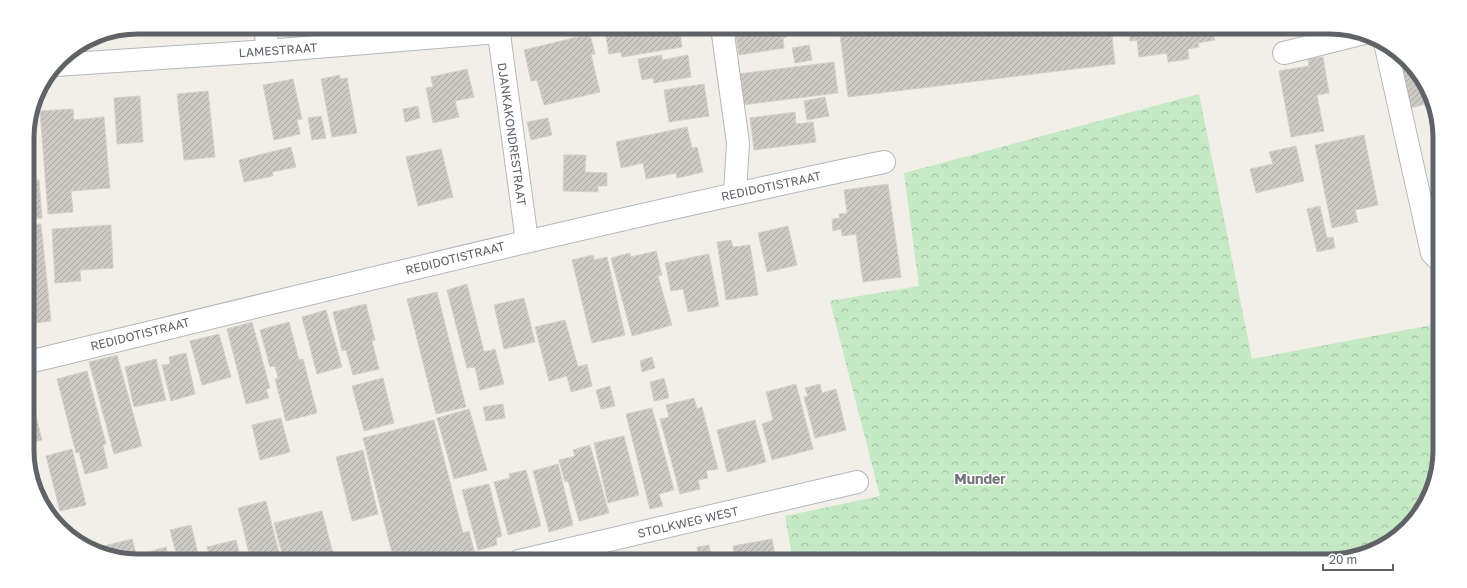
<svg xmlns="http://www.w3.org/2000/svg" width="1467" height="588" viewBox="0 0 1467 588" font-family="'Golos Text',sans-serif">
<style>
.forest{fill:url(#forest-crowns)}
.building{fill:url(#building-hatch);stroke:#d6d1c6}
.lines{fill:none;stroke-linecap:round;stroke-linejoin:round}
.minor-casing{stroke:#b5b8bc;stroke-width:24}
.minor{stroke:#fff;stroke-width:22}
.labels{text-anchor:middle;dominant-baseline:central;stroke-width:3;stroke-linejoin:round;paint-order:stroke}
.street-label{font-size:12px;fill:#5f6368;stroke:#fff}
.quarter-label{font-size:14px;font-weight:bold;fill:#70757a;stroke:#fff}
.rim{fill:none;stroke:#5f6368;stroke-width:5}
</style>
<defs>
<pattern id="forest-crowns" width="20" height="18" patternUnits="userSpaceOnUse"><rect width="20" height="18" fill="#c5e8c5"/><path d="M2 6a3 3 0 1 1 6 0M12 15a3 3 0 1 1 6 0" fill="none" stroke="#a3c0a4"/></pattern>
<pattern id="building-hatch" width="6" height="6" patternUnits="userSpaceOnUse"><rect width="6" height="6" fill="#cccac5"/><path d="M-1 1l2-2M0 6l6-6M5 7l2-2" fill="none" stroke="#a9a8a4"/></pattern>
</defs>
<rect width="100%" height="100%" fill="#f1efe8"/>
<path class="forest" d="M 1199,94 L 1252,359 L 1432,325 L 1440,339 L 1440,450 L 1434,486 L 1396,538 L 1336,561 L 793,561 L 785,516 L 880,496 L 830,301 L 919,286 L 904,173 Z"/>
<g class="building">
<path d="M 195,27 L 227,27 L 195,30 Z"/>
<path d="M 516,27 L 551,27 L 552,31 L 517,36 Z"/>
<path d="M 632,27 L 679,27 L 682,47 L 622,57 L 621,52 L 609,54 L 605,32 Z"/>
<path d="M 745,27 L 786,27 L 787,37 L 783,38 L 784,48 L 739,55 L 735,30 L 745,29 Z"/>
<path d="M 839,27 L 1111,27 L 1115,64 L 848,97 Z"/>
<path d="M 1128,27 L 1212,27 L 1215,40 L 1198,43 L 1199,47 L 1188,49 L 1189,59 L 1168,62 L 1167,53 L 1139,57 L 1137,40 L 1130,41 Z"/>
<path d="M 590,34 L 595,54 L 591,55 L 600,92 L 544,105 L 537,80 L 531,81 L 524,50 Z"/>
<path d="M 809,45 L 812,60 L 795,63 L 792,48 Z"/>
<path d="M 662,55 L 662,60 L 688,55 L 691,77 L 654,83 L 653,78 L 642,80 L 638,59 Z"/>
<path d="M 1323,57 L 1329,93 L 1317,95 L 1324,131 L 1291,137 L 1279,71 L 1309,66 L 1308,59 Z"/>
<path d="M 1400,57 L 1413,65 L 1430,103 L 1406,109 L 1405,85 Z"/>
<path d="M 834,62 L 838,93 L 742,105 L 738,74 Z"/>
<path d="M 467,69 L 474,97 L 455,101 L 459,117 L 433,123 L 426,88 L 433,87 L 431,77 Z"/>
<path d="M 340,75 L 340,79 L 347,78 L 357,133 L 332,137 L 321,79 Z"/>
<path d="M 293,79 L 302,119 L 297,120 L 300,134 L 274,140 L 263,85 Z"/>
<path d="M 704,84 L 709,116 L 669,122 L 664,90 Z"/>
<path d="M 208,91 L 215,157 L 184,160 L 177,94 Z"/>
<path d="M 140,96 L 143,142 L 117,144 L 114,98 Z"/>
<path d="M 825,97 L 829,116 L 807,120 L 804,101 Z"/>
<path d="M 418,106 L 420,118 L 405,122 L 403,109 Z"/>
<path d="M 73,109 L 74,120 L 104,117 L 110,188 L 71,191 L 73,212 L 48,214 L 40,111 Z"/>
<path d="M 795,112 L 796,124 L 813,122 L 816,142 L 754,150 L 750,118 Z"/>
<path d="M 321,116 L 326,138 L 312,140 L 308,118 Z"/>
<path d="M 548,118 L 552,135 L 531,140 L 527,122 Z"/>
<path d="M 687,127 L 692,148 L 697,147 L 703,172 L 677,178 L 676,173 L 646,179 L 643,163 L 621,168 L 616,142 Z"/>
<path d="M 1364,135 L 1378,205 L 1355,210 L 1358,222 L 1332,228 L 1315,145 Z"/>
<path d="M 1296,146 L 1304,181 L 1256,193 L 1250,169 L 1273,164 L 1269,152 Z"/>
<path d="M 291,147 L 296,167 L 272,172 L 273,176 L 244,182 L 239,160 Z"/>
<path d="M 441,149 L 453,197 L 418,206 L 406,157 Z"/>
<path d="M 564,155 L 586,155 L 585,172 L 607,173 L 607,186 L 598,186 L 598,192 L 563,191 Z"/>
<path d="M 28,180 L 39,180 L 42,218 L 28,219 Z"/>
<path d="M 888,184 L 901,277 L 863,282 L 856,234 L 842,236 L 841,229 L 833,231 L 832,219 L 840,218 L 839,214 L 847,213 L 844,190 Z"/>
<path d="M 1439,201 L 1439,249 L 1427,204 Z"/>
<path d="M 1320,206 L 1327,238 L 1333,237 L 1335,248 L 1317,252 L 1307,209 Z"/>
<path d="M 41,224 L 51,321 L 28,324 L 28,225 Z"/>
<path d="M 111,225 L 113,268 L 80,270 L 81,281 L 55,283 L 52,229 Z"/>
<path d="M 788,226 L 797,265 L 767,272 L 758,233 Z"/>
<path d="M 731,240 L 733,247 L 750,245 L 758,295 L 726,300 L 717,242 Z"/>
<path d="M 656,251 L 662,275 L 658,276 L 672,325 L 632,336 L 611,258 L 630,253 L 631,257 Z"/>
<path d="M 709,254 L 719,306 L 688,312 L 683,289 L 671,291 L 665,263 Z"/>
<path d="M 593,255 L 594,260 L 607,257 L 625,335 L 592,343 L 572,260 Z"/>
<path d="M 467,284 L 484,352 L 495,349 L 504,384 L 480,390 L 475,367 L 467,368 L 447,290 Z"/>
<path d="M 437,292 L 466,407 L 436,414 L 407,299 Z"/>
<path d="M 524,298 L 535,342 L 504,349 L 494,305 Z"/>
<path d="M 366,304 L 375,340 L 372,341 L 379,369 L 353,375 L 346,350 L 342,351 L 333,312 Z"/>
<path d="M 326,310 L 342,367 L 317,374 L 302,317 Z"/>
<path d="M 565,320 L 578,367 L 587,364 L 592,386 L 571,392 L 567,376 L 549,381 L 535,327 Z"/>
<path d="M 252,322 L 270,388 L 266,389 L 269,398 L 246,404 L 227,329 Z"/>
<path d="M 289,322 L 299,360 L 303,359 L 317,413 L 286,421 L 275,379 L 278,378 L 275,366 L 270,367 L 260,330 Z"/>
<path d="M 219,334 L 231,377 L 202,385 L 190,341 Z"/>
<path d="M 186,353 L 195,394 L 171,401 L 162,365 L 170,364 L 169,357 Z"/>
<path d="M 117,355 L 142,446 L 114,454 L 89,362 Z"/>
<path d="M 652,357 L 655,368 L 642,372 L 640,361 Z"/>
<path d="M 156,359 L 166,400 L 134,407 L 125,367 Z"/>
<path d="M 87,371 L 106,444 L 103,445 L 108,468 L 85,474 L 79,452 L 76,453 L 57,379 Z"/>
<path d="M 383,378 L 394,423 L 364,431 L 352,386 Z"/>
<path d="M 664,378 L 669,398 L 654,401 L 650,382 Z"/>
<path d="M 796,384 L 813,449 L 772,460 L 762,424 L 773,420 L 766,392 Z"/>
<path d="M 820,384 L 822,393 L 836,389 L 846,430 L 815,438 L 804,397 L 808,396 L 805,388 Z"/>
<path d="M 610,386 L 615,406 L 601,409 L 596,390 Z"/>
<path d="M 694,398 L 697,409 L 702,407 L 718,469 L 706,471 L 708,478 L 698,480 L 700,489 L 680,494 L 660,419 L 669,417 L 666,405 Z"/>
<path d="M 503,404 L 505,418 L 486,421 L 483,407 Z"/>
<path d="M 652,408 L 674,490 L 659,494 L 663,506 L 650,509 L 626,414 Z"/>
<path d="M 469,409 L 487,470 L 454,479 L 437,418 Z"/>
<path d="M 35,412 L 42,440 L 29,443 L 29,414 Z"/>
<path d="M 281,418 L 290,452 L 260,460 L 252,425 Z"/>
<path d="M 434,420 L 463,533 L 469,531 L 475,554 L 448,561 L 432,561 L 431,556 L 422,558 L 421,553 L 413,555 L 414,561 L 394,561 L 363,438 Z"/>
<path d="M 755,420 L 766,462 L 727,472 L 717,430 Z"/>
<path d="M 624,436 L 639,495 L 608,503 L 594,443 Z"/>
<path d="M 590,445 L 609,513 L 579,521 L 568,481 L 565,482 L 559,460 L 575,456 L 573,450 Z"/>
<path d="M 72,449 L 86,505 L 60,511 L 46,456 Z"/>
<path d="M 363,450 L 378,514 L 352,521 L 336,457 Z"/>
<path d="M 558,464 L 573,525 L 549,532 L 533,471 Z"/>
<path d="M 526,470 L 541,526 L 508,535 L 494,482 L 510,478 L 509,474 Z"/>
<path d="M 489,484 L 502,536 L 496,538 L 497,545 L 478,550 L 462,490 Z"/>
<path d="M 266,501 L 281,561 L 251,561 L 238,508 Z"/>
<path d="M 322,511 L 335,561 L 284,561 L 274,523 Z"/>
<path d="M 191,525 L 200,561 L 178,561 L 170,530 Z"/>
<path d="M 132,539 L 138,561 L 100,554 L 99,547 Z"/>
<path d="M 772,539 L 776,561 L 735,561 L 733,546 Z"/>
<path d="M 236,540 L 241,561 L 211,561 L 207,547 Z"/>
<path d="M 709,545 L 712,561 L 692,561 L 699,560 L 697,547 Z"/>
<path d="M 166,547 L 170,561 L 143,561 L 141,554 Z"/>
</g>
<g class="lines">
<defs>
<g id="minor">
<path d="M 265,27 L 268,51"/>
<path d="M 498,27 L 527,241"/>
<path d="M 722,27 L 738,143 L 735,193"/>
<path d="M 1386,47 L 1432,253 L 1438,259 L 1439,259"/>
<path d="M 1284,53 L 1364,33"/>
<path d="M 56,65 L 268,51 L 498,32"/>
<path d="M 29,362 C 313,293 597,222 884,162"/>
<path d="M 519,561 L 857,482"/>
</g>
</defs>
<use href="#minor" class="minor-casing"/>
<use href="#minor" class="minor"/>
</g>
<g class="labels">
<g class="street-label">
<text transform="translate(278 50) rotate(-4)">LAMESTRAAT</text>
<text transform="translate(512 134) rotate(82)">DJANKAKONDRESTRAAT</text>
<text transform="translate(771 186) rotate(-12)">REDIDOTISTRAAT</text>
<text transform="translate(455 258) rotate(-14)">REDIDOTISTRAAT</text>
<text transform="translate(140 334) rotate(-14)">REDIDOTISTRAAT</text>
<text transform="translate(688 522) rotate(-13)">STOLKWEG WEST</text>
</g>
<g class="quarter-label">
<text x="980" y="478">Munder</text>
</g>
</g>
<path d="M0 0H1467V588H0ZM138 34H1329A104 104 0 0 1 1433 138V450A104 104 0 0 1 1329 554H138A104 104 0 0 1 34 450V138A104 104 0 0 1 138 34Z" fill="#fff" fill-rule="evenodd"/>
<path class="rim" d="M138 34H1329A104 104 0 0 1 1433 138V450A104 104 0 0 1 1329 554H138A104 104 0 0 1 34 450V138A104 104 0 0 1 138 34Z"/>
<path d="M1323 564v6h70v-6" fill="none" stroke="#5f6368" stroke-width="2"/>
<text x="1329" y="564" font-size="12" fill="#5f6368" stroke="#ffffff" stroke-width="3" paint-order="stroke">20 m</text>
</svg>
